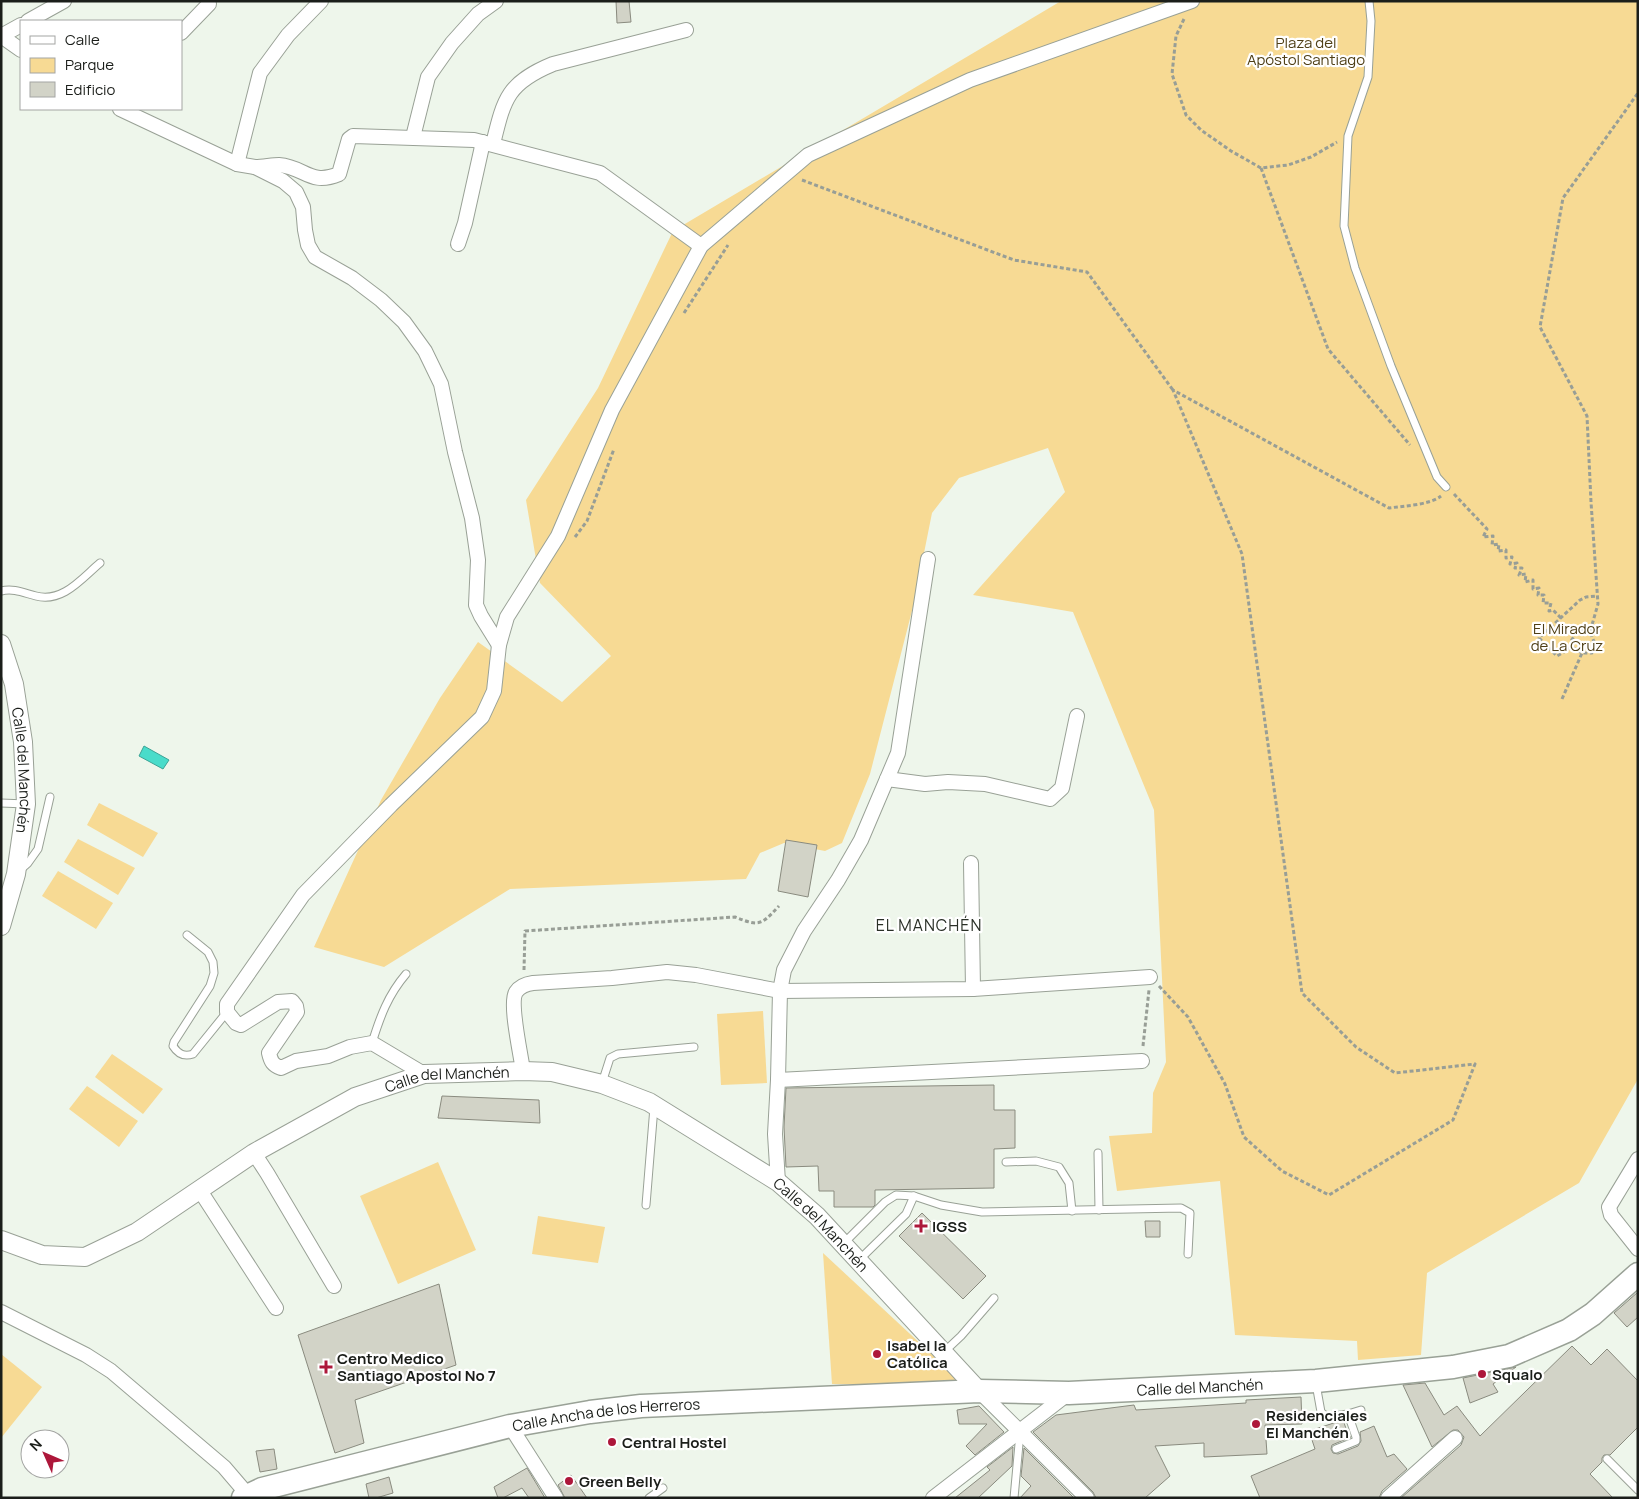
<svg xmlns="http://www.w3.org/2000/svg" width="1639" height="1499" viewBox="0 0 1639 1499" font-family="Manrope,sans-serif">
<style>
.green{fill:#f7da94}
.water{fill:#49dcca;stroke:#3ba395}
.building{fill:#d2d3c7;stroke:#8a8b7f}
.lines{fill:none;stroke-linecap:round;stroke-linejoin:round}
.service-casing{stroke:#99a196;stroke-width:9}
.minor-casing{stroke:#99a196;stroke-width:16}
.tertiary-casing{stroke:#99a196;stroke-width:20}
.primary-casing{stroke:#99a196;stroke-width:25}
.path{stroke:#989e96;stroke-width:3;stroke-dasharray:4 2.5;stroke-linecap:butt}
.service{stroke:#fff;stroke-width:7}
.minor{stroke:#fff;stroke-width:14}
.tertiary{stroke:#fff;stroke-width:18}
.primary{stroke:#fff;stroke-width:22}
.poi-dot{fill:#ad173a;stroke:#fff;stroke-width:2}
.labels{text-anchor:middle;dominant-baseline:central;stroke-width:4.5;stroke-linejoin:round;paint-order:stroke}
.park-label{font-size:15px;fill:#4f3f16;stroke:#fff}
.street-label{font-size:15px;fill:#1b1e1a;stroke:#fff}
.poi-label{font-size:15px;font-weight:bold;fill:#1b1e1a;stroke:#fff;text-anchor:start}
.neighbourhood-label{font-size:16px;letter-spacing:1px;fill:#2a3027;stroke:#fff}
</style>
<rect width="100%" height="100%" fill="#eef6eb"/>
<g class="green">
<path d="M 1061,1 L 1638,1 L 1638,1079 L 1579,1183 L 1427,1273 L 1421,1355 L 1358,1360 L 1357,1341 L 1235,1335 L 1220,1181 L 1117,1191 L 1109,1136 L 1152,1133 L 1153,1093 L 1166,1062 L 1154,810 L 1073,612 L 973,595 L 1065,492 L 1048,448 L 959,478 L 932,513 L 914,603 L 870,774 L 842,843 L 825,851 L 784,843 L 760,853 L 746,879 L 510,889 L 384,967 L 314,947 L 381,800 L 440,698 L 478,642 L 562,702 L 611,656 L 540,583 L 526,500 L 598,388 L 673,231 Z"/>
<path d="M 99,803 L 158,833 L 143,857 L 87,825 Z"/>
<path d="M 78,839 L 135,868 L 118,895 L 64,862 Z"/>
<path d="M 58,871 L 113,903 L 96,929 L 42,896 Z"/>
<path d="M 763,1011 L 767,1083 L 721,1085 L 717,1014 Z"/>
<path d="M 112,1054 L 163,1089 L 143,1114 L 95,1077 Z"/>
<path d="M 87,1086 L 138,1121 L 119,1147 L 69,1109 Z"/>
<path d="M 438,1162 L 476,1250 L 398,1284 L 360,1196 Z"/>
<path d="M 538,1216 L 605,1227 L 598,1263 L 532,1254 Z"/>
<path d="M 823,1253 L 966,1386 L 832,1384 Z"/>
<path d="M 1,1354 L 42,1387 L 1,1438 Z"/>
</g>
<path class="water" d="M 144,746 L 169,760 L 163,769 L 139,756 Z"/>
<g class="building">
<path d="M 616,1 L 629,1 L 631,22 L 617,23 Z"/>
<path d="M 786,840 L 817,845 L 808,897 L 778,891 Z"/>
<path d="M 994,1085 L 994,1110 L 1015,1110 L 1015,1148 L 994,1149 L 994,1188 L 875,1190 L 875,1205 L 873,1207 L 834,1207 L 834,1191 L 819,1191 L 818,1166 L 786,1167 L 784,1127 L 786,1088 Z"/>
<path d="M 442,1096 L 539,1100 L 540,1123 L 438,1118 Z"/>
<path d="M 922,1213 L 986,1276 L 963,1299 L 899,1236 Z"/>
<path d="M 1145,1221 L 1160,1221 L 1160,1237 L 1146,1237 Z"/>
<path d="M 439,1284 L 456,1365 L 355,1400 L 364,1443 L 335,1453 L 298,1335 Z"/>
<path d="M 1638,1292 L 1638,1317 L 1627,1327 L 1614,1313 Z"/>
<path d="M 1572,1346 L 1591,1365 L 1607,1349 L 1638,1381 L 1638,1427 L 1610,1455 L 1604,1455 L 1602,1458 L 1602,1462 L 1590,1474 L 1613,1498 L 1401,1498 L 1461,1445 L 1464,1437 L 1458,1430 L 1453,1430 L 1432,1447 L 1403,1385 L 1425,1383 L 1444,1415 L 1457,1406 L 1480,1436 Z"/>
<path d="M 1516,1367 L 1493,1384 L 1498,1392 L 1470,1403 L 1463,1378 Z"/>
<path d="M 1301,1397 L 1302,1424 L 1265,1425 L 1267,1454 L 1204,1457 L 1204,1443 L 1155,1446 L 1170,1476 L 1145,1498 L 1096,1498 L 1093,1492 L 1033,1432 L 1056,1415 L 1134,1405 L 1136,1410 L 1246,1403 L 1246,1400 Z"/>
<path d="M 979,1406 L 1004,1432 L 975,1455 L 966,1446 L 987,1424 L 959,1424 L 957,1410 Z"/>
<path d="M 1343,1420 L 1349,1437 L 1351,1437 L 1332,1445 L 1331,1449 L 1333,1453 L 1338,1454 L 1358,1446 L 1361,1441 L 1360,1432 L 1374,1426 L 1387,1457 L 1394,1454 L 1407,1469 L 1382,1491 L 1379,1498 L 1260,1498 L 1251,1476 L 1315,1449 L 1309,1431 Z"/>
<path d="M 1013,1447 L 1012,1466 L 978,1498 L 955,1498 L 990,1470 L 987,1467 Z"/>
<path d="M 1024,1448 L 1074,1498 L 1020,1498 L 1031,1486 L 1021,1476 Z"/>
<path d="M 274,1449 L 277,1469 L 260,1472 L 256,1451 Z"/>
<path d="M 527,1468 L 545,1498 L 529,1498 L 522,1488 L 503,1498 L 498,1498 L 494,1487 Z"/>
<path d="M 571,1475 L 587,1498 L 565,1498 L 558,1485 Z"/>
<path d="M 389,1477 L 393,1493 L 376,1498 L 369,1498 L 366,1484 Z"/>
</g>
<g class="lines">
<defs>
<g id="service">
<path d="M 1369,1 L 1371,21 L 1368,77 L 1348,136 L 1344,226 L 1355,268 L 1391,366 L 1437,477 L 1446,487"/>
<path d="M 1,591 C 14,588 24,593 36,596 C 63,603 82,578 100,563"/>
<path d="M 1,803 L 26,804"/>
<path d="M 20,870 L 28,863 L 38,849 L 50,797"/>
<path d="M 187,935 L 208,952 L 213,962 L 214,973 L 210,986 L 174,1042 L 173,1046 C 178,1054 184,1057 193,1054 L 227,1012"/>
<path d="M 372,1043 C 380,1017 388,995 406,974"/>
<path d="M 602,1083 L 610,1058 L 618,1054 L 694,1047"/>
<path d="M 1098,1153 L 1099,1210"/>
<path d="M 1006,1162 L 1036,1161 L 1059,1167 L 1069,1183 L 1072,1211"/>
<path d="M 646,1205 L 654,1107"/>
<path d="M 844,1243 L 885,1202 L 896,1195 L 914,1196 L 941,1205 L 982,1212 L 1181,1208 L 1190,1213 L 1188,1254"/>
<path d="M 858,1261 L 906,1214 L 914,1196"/>
<path d="M 944,1352 L 961,1336 L 994,1298"/>
<path d="M 1316,1384 L 1321,1412 L 1327,1417 L 1348,1414 L 1356,1437 L 1356,1441 L 1336,1449"/>
<path d="M 1348,1414 L 1361,1410"/>
<path d="M 1607,1459 L 1638,1490"/>
<path d="M 649,1498 L 663,1488"/>
<path d="M 1014,1498 L 1020,1433"/>
</g>
<g id="minor">
<path d="M 28,21 L 64,1"/>
<path d="M 181,33 L 209,4"/>
<path d="M 1,36 L 21,50"/>
<path d="M 1,36 L 21,25"/>
<path d="M 120,109 L 237,164 L 255,167 L 283,181 L 296,192 L 303,207 L 305,230 L 308,245 L 315,257 L 352,278 L 381,300 L 404,322 L 425,351 L 441,384 L 455,452 L 472,518 L 478,560 L 476,605 L 481,616 L 499,645"/>
<path d="M 413,137 L 428,77 L 452,43 L 478,14 L 496,1"/>
<path d="M 493,144 C 504,99 507,83 553,64 L 686,30"/>
<path d="M 237,164 L 260,73 L 288,35 L 321,1"/>
<path d="M 255,167 C 263,167 272,165 279,165 C 305,167 310,186 339,174 L 349,139 L 353,136 L 474,140 L 600,173 L 701,246"/>
<path d="M 458,244 L 465,223 L 483,142"/>
<path d="M 887,779 L 925,784 L 948,782 L 985,784 L 1050,799 L 1062,788 L 1077,716"/>
<path d="M 971,863 L 973,989"/>
<path d="M 523,1071 C 521,1055 509,1003 516,992 C 520,986 526,984 533,983 L 612,978 L 667,972 L 696,975 L 780,991 L 973,989 L 1150,977"/>
<path d="M 424,1074 L 372,1043 L 350,1047 L 328,1056 L 296,1061 L 281,1068 C 273,1065 271,1062 269,1053 L 297,1012 L 296,1006 L 292,1001 L 278,1002 L 241,1025 L 236,1023 L 227,1012 L 227,1004 L 303,895 L 391,805 L 482,717 L 494,691 L 499,645 L 507,617 L 558,536 L 612,410 L 701,246 L 808,155 L 970,80 L 1192,1"/>
<path d="M 778,1080 L 1142,1061"/>
<path d="M 254,1153 L 267,1173 L 334,1286"/>
<path d="M 1638,1159 L 1609,1207 L 1611,1215 L 1638,1249"/>
<path d="M 778,1182 L 775,1134 L 778,1080 L 780,991 L 784,970 L 804,931 L 838,880 L 861,840 L 898,753 L 928,559"/>
<path d="M 199,1189 L 276,1308"/>
<path d="M 1,1312 L 86,1355 L 111,1371 L 224,1467 L 248,1495"/>
<path d="M 979,1391 L 1087,1498"/>
<path d="M 510,1426 L 556,1498"/>
<path d="M 933,1498 L 1069,1393"/>
<path d="M 1388,1498 L 1455,1438"/>
</g>
<g id="tertiary">
<path id="s1" d="M 1,644 L 14,684 L 23,742 L 26,804 L 16,874 L 1,926"/>
<path id="s2" d="M 1,1240 L 42,1255 L 85,1257 L 137,1232 L 254,1153 L 355,1097 L 424,1074 L 523,1071 L 552,1072 L 602,1084 L 649,1102 L 778,1182 L 817,1216 L 979,1391"/>
</g>
<g id="primary">
<path id="s3" d="M 243,1498 L 262,1489 L 510,1426 L 590,1412 L 641,1406 L 979,1391 L 1069,1393 L 1316,1381 L 1453,1367 L 1509,1356 L 1569,1330 L 1593,1314 L 1638,1274"/>
</g>
</defs>
<use href="#service" class="service-casing"/>
<use href="#minor" class="minor-casing"/>
<use href="#tertiary" class="tertiary-casing"/>
<use href="#primary" class="primary-casing"/>
<g class="path">
<path d="M 1184,19 L 1176,36 L 1172,74 L 1186,115 L 1201,130 L 1231,151 L 1261,168 L 1288,165 L 1311,157 L 1337,142"/>
<path d="M 1261,168 L 1328,349 L 1410,445"/>
<path d="M 802,180 L 1014,260 L 1087,272 L 1173,390"/>
<path d="M 684,313 L 728,245"/>
<path d="M 1454,494 L 1487,529 L 1483,537 L 1493,536 L 1492,545 L 1499,544 L 1498,551 L 1506,550 L 1506,558 L 1512,557 L 1510,564 L 1517,563 L 1515,568 L 1522,568 L 1519,575 L 1526,574 L 1525,582 L 1533,580 L 1533,589 L 1539,588 L 1538,595 L 1544,595 L 1543,603 L 1551,603 L 1549,611 L 1553,610 L 1561,618"/>
<path d="M 575,537 L 587,521 L 614,449"/>
<path d="M 1572,647 L 1582,653 L 1592,653 L 1595,644 L 1590,632 L 1598,604 L 1591,502 L 1587,416 L 1540,327 L 1563,198 L 1638,93"/>
<path d="M 1572,647 L 1557,656 L 1539,638 L 1580,600 L 1586,597 L 1597,596"/>
<path d="M 1572,647 L 1571,641 L 1577,632 L 1585,630 L 1590,632"/>
<path d="M 1562,699 L 1582,653"/>
<path d="M 524,970 L 525,931 L 735,917 C 760,927 761,925 779,906"/>
<path d="M 1159,986 L 1188,1017 L 1225,1084 L 1244,1137 L 1282,1171 L 1329,1195 L 1453,1120 L 1475,1064 L 1395,1073 L 1356,1047 L 1302,993 L 1242,554 L 1173,390 L 1389,508 C 1403,506 1430,505 1441,496"/>
<path d="M 1143,1046 L 1149,990"/>
</g>
<use href="#service" class="service"/>
<use href="#minor" class="minor"/>
<use href="#tertiary" class="tertiary"/>
<use href="#primary" class="primary"/>
</g>
<g class="poi-dot">
<path d="M918.5 1218.5h5v5h5v5h-5v5h-5v-5h-5v-5h5z"/>
<circle cx="877" cy="1354" r="5"/>
<path d="M323.5 1359.5h5v5h5v5h-5v5h-5v-5h-5v-5h5z"/>
<circle cx="1482" cy="1374" r="5"/>
<circle cx="1256" cy="1424" r="5"/>
<circle cx="612" cy="1442" r="5"/>
<circle cx="569" cy="1481" r="5"/>
</g>
<g class="labels">
<g class="park-label">
<text x="1306" y="42">Plaza del<tspan x="1306" dy="17">Apóstol Santiago</tspan></text>
<text x="1567" y="628">El Mirador<tspan x="1567" dy="17">de La Cruz</tspan></text>
</g>
<g class="street-label">
<text stroke="none"><textPath href="#s1" startOffset="129">Calle del Manchén</textPath></text>
<text stroke="none"><textPath href="#s2" startOffset="496">Calle del Manchén</textPath></text>
<text stroke="none"><textPath href="#s2" startOffset="916">Calle del Manchén</textPath></text>
<text stroke="none"><textPath href="#s3" startOffset="969">Calle del Manchén</textPath></text>
<text stroke="none"><textPath href="#s3" startOffset="374">Calle Ancha de los Herreros</textPath></text>
</g>
<g class="poi-label">
<text x="932" y="1226">IGSS</text>
<text x="887" y="1345">Isabel la<tspan x="887" dy="17">Católica</tspan></text>
<text x="337" y="1358">Centro Medico<tspan x="337" dy="17">Santiago Apostol No 7</tspan></text>
<text x="1492" y="1374">Squalo</text>
<text x="1266" y="1415">Residenciales<tspan x="1266" dy="17">El Manchén</tspan></text>
<text x="622" y="1442">Central Hostel</text>
<text x="579" y="1481">Green Belly</text>
</g>
<g class="neighbourhood-label">
<text x="929" y="925">EL MANCHÉN</text>
</g>
</g>
<rect width="1639" height="1499" fill="none" stroke="#1b1e1a" stroke-width="5"/>
<rect x="20" y="20" width="162" height="90" fill="#ffffff" stroke="#a4a5a3"/>
<rect x="30" y="36" width="25" height="8" fill="#ffffff" stroke="#a4a5a3"/>
<text x="65" y="45" font-size="15" fill="#1b1e1a">Calle</text>
<rect x="30" y="58" width="25" height="15" fill="#f7da94" stroke="#a4a5a3"/>
<text x="65" y="70" font-size="15" fill="#1b1e1a">Parque</text>
<rect x="30" y="82" width="25" height="15" fill="#d2d3c7" stroke="#a4a5a3"/>
<text x="65" y="95" font-size="15" fill="#1b1e1a">Edificio</text>
<g transform="translate(45 1454) rotate(315)"><circle r="24" fill="#ffffff" stroke="#a4a5a3"/>
<path d="M0-4L9 19L0 12L-9 19Z" fill="#ad173a"/>
<text y="-8" font-size="14" font-weight="bold" text-anchor="middle" fill="#1b1e1a">N</text>
</g>
</svg>
